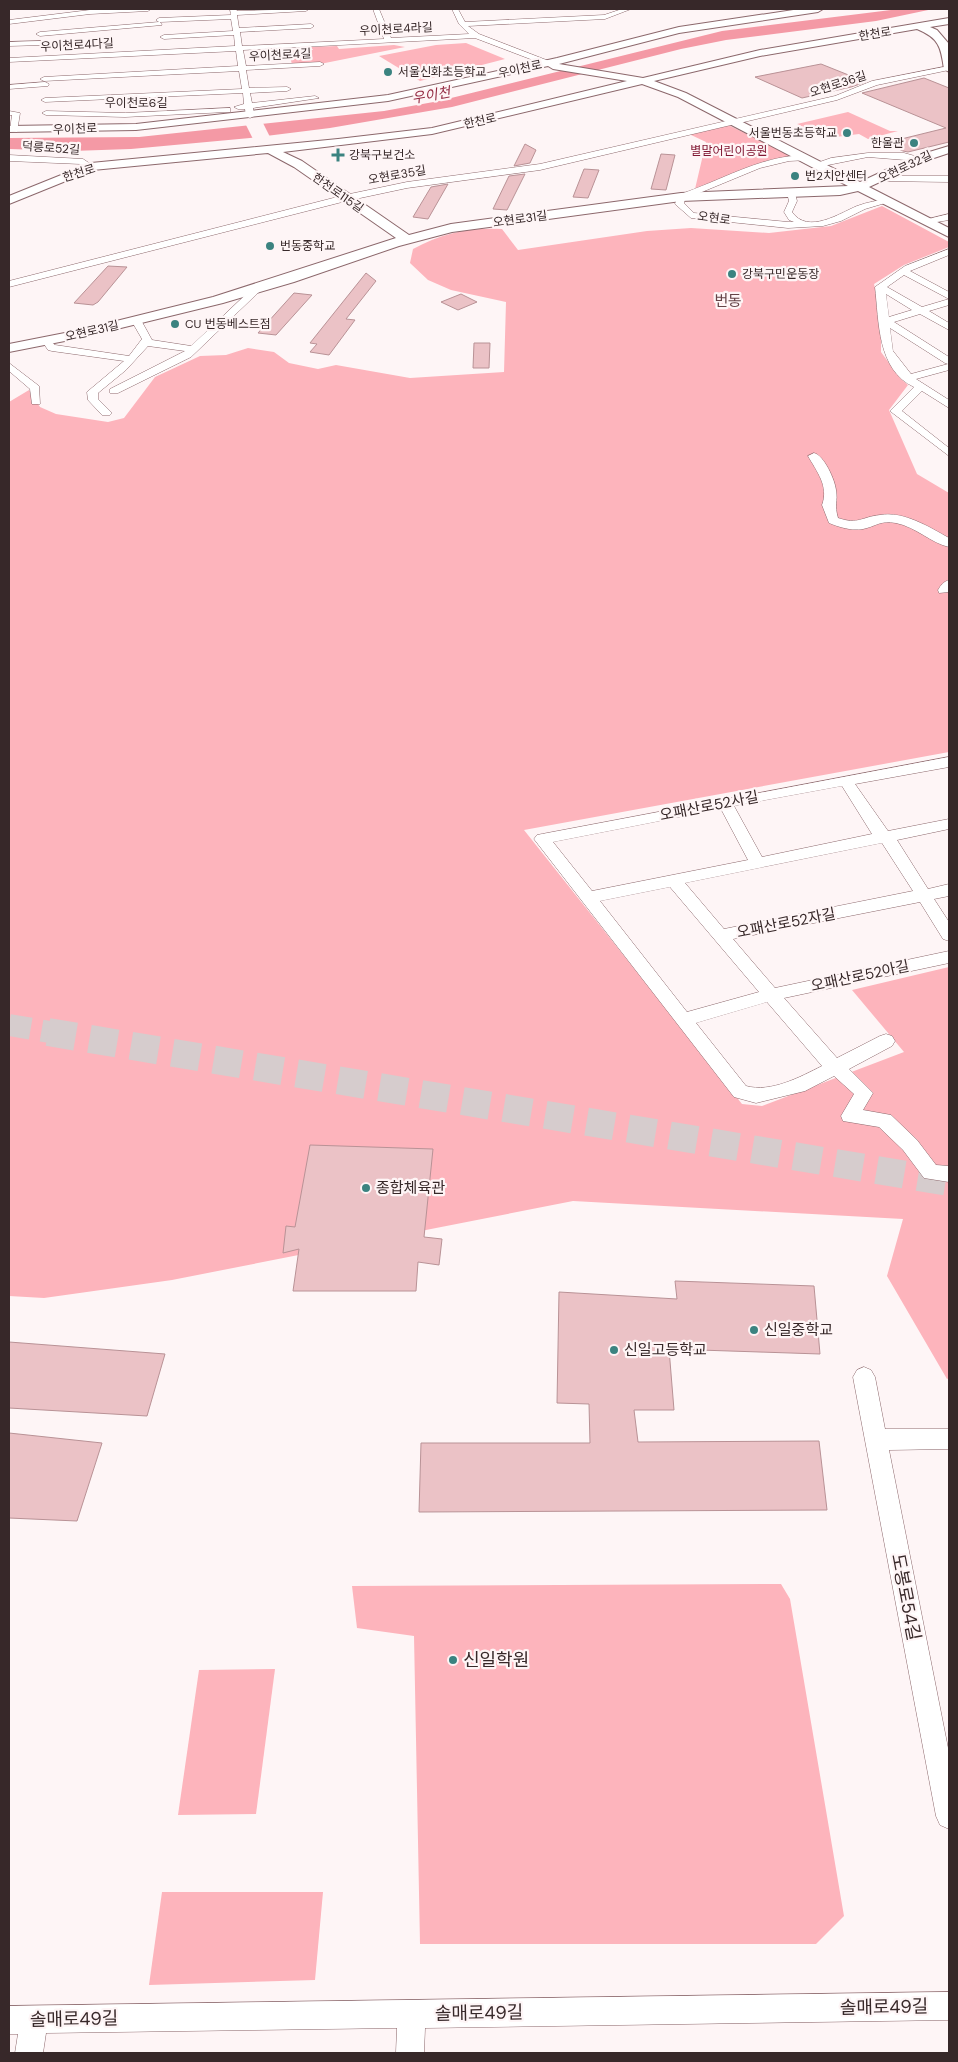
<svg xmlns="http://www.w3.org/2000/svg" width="958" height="2062" viewBox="0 0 958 2062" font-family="'DM Sans','Noto Sans KR',sans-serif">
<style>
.green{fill:#fdb4bc}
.water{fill:#f499a5}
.pier{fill:#fef5f6}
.building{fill:#ebc2c6;stroke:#b99296}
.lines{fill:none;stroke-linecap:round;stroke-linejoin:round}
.secondary-tunnel-far1{stroke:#d6cccd;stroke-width:22;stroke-dasharray:22 11;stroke-linecap:butt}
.secondary-tunnel{stroke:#d6cccd;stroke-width:28;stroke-dasharray:28 14;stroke-linecap:butt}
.street-casing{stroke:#8c686c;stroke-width:1}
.secondary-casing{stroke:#8c686c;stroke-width:2}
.street{fill:#fff;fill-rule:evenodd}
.secondary{fill:#fff;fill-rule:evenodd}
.poi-dot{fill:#3b8380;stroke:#fef5f6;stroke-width:2}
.labels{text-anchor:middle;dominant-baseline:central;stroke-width:4.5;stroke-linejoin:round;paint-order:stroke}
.far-street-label{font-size:12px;fill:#372829;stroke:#fef5f6}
.far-poi-label{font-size:12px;fill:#372829;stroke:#fef5f6;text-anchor:start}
.far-park-label{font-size:12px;fill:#811834;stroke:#fef5f6}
.far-water-label{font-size:14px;font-style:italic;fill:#932a42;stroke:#fef5f6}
.far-quarter-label{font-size:15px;fill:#654347;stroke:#fef5f6}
.street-label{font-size:15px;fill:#372829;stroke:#fef5f6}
.poi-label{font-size:15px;fill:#372829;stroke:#fef5f6;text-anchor:start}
.near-street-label{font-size:18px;fill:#372829;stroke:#fef5f6}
.near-poi-label{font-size:18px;fill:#372829;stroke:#fef5f6;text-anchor:start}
</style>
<rect width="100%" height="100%" fill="#fef5f6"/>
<g class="green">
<path d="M 466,43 L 505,59 L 420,81 L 379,56 L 436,45 Z"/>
<path d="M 394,45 L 405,47 L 320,64 L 292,65 L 289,51 L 313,50 L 311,47 L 337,46 L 339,49 Z"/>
<path d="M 848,112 L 890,131 L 898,131 L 868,139 L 859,134 L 828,138 L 797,124 Z"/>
<path d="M 726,124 L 793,156 L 769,160 L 695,189 L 706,142 L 689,134 Z"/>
<path d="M 882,206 L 949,242 L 949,247 L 904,265 L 874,284 L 881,313 L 881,352 L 900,378 L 908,385 L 889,410 L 917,474 L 949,493 L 949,752 L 524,830 L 742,1104 L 762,1106 L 904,1052 L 852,990 L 949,967 L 949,1378 L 947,1379 L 887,1276 L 903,1219 L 573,1201 L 172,1280 L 44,1298 L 9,1296 L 9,402 L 29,390 L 40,407 L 56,414 L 108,422 L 124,418 L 155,377 L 200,356 L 226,355 L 248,348 L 274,352 L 289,363 L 318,369 L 336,365 L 410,378 L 504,372 L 506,302 L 451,290 L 428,280 L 410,263 L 413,249 C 442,233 469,227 502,229 L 518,250 L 647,231 L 691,228 L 769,233 L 831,226 Z"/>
<path d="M 781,1584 L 790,1599 L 844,1916 L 816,1944 L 420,1944 L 414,1636 L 357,1628 L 352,1586 Z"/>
<path d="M 275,1669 L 256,1814 L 178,1815 L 199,1670 Z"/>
<path d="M 162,1892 L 323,1892 L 315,1980 L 149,1985 Z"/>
</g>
<path class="water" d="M 899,9 L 933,9 L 876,21 L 726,40 L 681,49 L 452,107 L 330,128 L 250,138 L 131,149 L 72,151 L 9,149 L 9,138 L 139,137 L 384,111 L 439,101 L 722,31 Z"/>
<path class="pier" d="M 262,121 L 271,139 L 254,141 L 245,123 Z"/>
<g class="building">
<path d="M 821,64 L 866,82 L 851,87 L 802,98 L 755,77 Z"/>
<path d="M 924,78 L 949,88 L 949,142 L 908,152 L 903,151 L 885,143 L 946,128 L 862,93 Z"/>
<path d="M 525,144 L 536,150 L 530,163 L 514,166 Z"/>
<path d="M 661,154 L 675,155 L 666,190 L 651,189 Z"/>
<path d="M 584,169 L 599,170 L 588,198 L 573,197 Z"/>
<path d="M 525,174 L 507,210 L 493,209 L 509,176 Z"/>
<path d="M 448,184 L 428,219 L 413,217 L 431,187 Z"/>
<path d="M 108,266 L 127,267 L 98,302 L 93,305 L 74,303 Z"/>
<path d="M 366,273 L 376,281 L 346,319 L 355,320 L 329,355 L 310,352 L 317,344 L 310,343 Z"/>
<path d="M 294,293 L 312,295 L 276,335 L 258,333 Z"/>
<path d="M 461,294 L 477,302 L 458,310 L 441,302 Z"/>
<path d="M 474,343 L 490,343 L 489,368 L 473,368 Z"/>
<path d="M 310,1145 L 433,1149 L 424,1237 L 442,1239 L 439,1265 L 418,1262 L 416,1291 L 293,1291 L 299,1249 L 283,1253 L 286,1226 L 295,1227 Z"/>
<path d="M 675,1281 L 814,1286 L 820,1354 L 669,1349 L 674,1410 L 634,1410 L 638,1442 L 819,1441 L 827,1510 L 419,1512 L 421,1443 L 590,1443 L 589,1404 L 557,1403 L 559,1292 L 677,1299 Z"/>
<path d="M 9,1342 L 165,1354 L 147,1416 L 9,1408 Z"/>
<path d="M 9,1433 L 102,1443 L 77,1521 L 9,1518 Z"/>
</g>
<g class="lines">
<path class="secondary-tunnel-far1" d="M 9,1025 L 56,1033"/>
<path class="secondary-tunnel" d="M 48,1032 L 949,1182"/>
<defs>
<g id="street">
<path d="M 151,9 L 148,11 L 90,14 L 9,24 L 9,20 L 90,10 Z"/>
<path d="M 230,9 L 236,9 L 237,11 L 309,9 L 306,11 L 237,15 L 239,28 L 311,24 L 314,26 L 311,28 L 240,32 L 242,46 L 384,39 L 373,9 L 379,9 L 391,38 L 469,34 L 459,24 L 452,9 L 458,9 L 465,22 L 604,15 L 622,9 L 631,9 L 605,19 L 468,26 L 479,34 L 549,61 L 549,65 L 546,65 L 475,38 L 243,50 L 246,66 L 320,62 L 324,64 L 320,66 L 246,70 L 249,88 L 287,87 L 291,89 L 287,91 L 250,93 L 252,103 L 315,96 L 319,98 L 253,108 L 254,116 L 250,118 L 246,116 L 245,109 L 238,109 L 234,107 L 244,104 L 243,93 L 45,102 L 41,100 L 45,98 L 242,89 L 239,71 L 44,81 L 40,79 L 44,77 L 238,66 L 236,51 L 9,62 L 9,58 L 235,46 L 234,35 L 164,39 L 160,37 L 164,35 L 233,31 L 231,19 L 160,22 L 162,25 L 40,36 L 36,34 L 40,32 L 159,22 L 156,20 L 159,18 L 231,15 Z"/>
<path d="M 41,41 L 44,45 L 9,46 L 9,42 Z"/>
<path d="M 949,66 L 949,70 L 877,85 L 837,100 L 540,170 L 407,188 L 346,201 L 9,287 L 9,281 L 345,195 L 407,182 L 540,164 L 835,96 L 872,81 Z"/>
<path d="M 45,82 L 49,84 L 48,86 L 9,89 L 9,85 Z"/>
<path d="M 230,108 L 230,112 L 227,112 L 125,117 L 46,115 L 42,113 L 46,111 L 125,113 Z"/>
<path d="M 9,111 L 20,113 L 17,132 L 10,130 L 12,115 L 9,115 Z"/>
<path d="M 868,153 L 904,153 L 922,158 L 918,161 L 868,157 L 818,167 L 814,164 L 831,158 Z"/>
<path d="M 9,155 L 83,159 L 95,167 L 91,170 L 81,164 L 9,161 Z"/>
<path d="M 805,155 L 809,158 L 808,160 L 789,161 L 760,168 L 685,199 L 684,203 L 694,213 L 788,222 L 794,222 L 789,220 L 784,212 L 789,201 L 787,193 L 791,190 L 795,193 L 797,201 L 792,212 C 808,235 840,213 857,206 C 867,202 878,201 888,198 L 892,201 L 865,209 L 841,221 L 823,226 L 788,228 L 691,218 L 675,204 L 678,195 C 721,181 759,156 805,155 Z"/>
<path d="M 881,176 L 949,176 L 949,182 L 878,181 L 878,177 Z"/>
<path d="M 949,214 L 949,220 L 925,224 L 920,221 Z"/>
<path d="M 949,249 L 949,255 L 910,271 L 949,292 L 949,299 L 904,275 L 887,287 L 922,307 L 949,299 L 949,305 L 929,311 L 949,323 L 949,330 L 920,314 L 894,322 L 949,357 L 949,370 L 916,379 L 949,400 L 949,408 L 922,391 L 902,411 L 949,448 L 949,456 L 890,411 L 914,387 C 877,370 879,321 875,287 L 905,266 ZM 886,294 L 912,310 L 889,317 ZM 890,328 L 945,363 L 948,364 L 911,374 L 893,351 Z"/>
<path d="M 255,286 L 263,288 L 191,357 L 118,393 L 110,393 L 110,389 L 185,351 L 148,346 L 126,370 L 98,393 L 98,399 L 112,413 L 110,415 L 102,415 L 88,400 L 87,392 L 124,361 L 52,351 L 48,350 L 42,341 L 47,338 L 55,345 L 129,356 L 142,339 L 131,320 L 136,317 L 141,320 L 152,340 L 191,346 Z"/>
<path d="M 9,363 L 39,386 L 40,404 L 32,404 L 30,389 L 9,371 Z"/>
<path d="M 814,453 C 824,455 835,480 836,490 C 838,502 834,504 838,518 C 859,525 861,517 880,515 C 904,511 929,527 949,538 L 949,547 C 931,543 916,527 896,523 C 880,520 877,526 863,529 C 851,531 839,527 829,523 L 822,505 C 829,486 817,472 808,456 Z"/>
<path d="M 949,580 L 949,592 L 939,593 L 938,590 C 941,585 943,582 949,580 Z"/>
<path d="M 949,757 L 949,767 L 855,784 L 888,831 L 949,819 L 949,829 L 897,840 L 928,889 L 949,884 L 949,896 L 934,899 L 949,922 L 949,941 L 943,939 L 920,902 L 733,939 L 775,988 L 949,951 L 949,963 L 784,998 L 837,1058 L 880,1036 L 886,1034 L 892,1036 L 895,1041 L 892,1046 L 849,1069 L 873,1093 L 863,1110 L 891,1115 L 917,1140 L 936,1165 L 949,1166 L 949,1182 L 924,1178 L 903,1150 L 879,1127 L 843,1121 L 841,1116 L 854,1094 L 834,1076 L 805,1091 L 756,1103 L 734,1097 L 534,839 L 537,835 L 542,834 ZM 842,786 L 872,834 L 762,857 L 734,806 ZM 721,809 L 748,860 L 592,891 L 553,842 ZM 882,843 L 913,891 L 724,929 L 685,883 ZM 670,887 L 759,992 L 687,1012 L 600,901 ZM 767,1002 L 822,1066 C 800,1077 771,1093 746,1086 L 696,1023 Z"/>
<path d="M 864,1367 L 871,1370 L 875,1377 L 885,1429 L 949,1429 L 949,1449 L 889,1450 L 949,1753 L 949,1829 L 940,1825 L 936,1816 L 853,1377 L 857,1370 Z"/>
<path d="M 949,1992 L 949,2020 L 425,2028 L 424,2053 L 396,2053 L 397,2028 L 46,2033 L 43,2053 L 15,2053 L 18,2034 L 9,2034 L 9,2006 Z"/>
</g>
<path id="secondary" d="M 800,9 L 823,9 L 818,12 L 679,33 L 559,64 L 643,78 L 760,50 L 949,18 L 949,24 L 930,27 L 937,30 L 949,44 L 949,72 L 944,69 C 941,47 939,38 917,29 L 760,56 L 654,81 L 686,93 L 860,182 L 916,156 L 949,146 L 949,153 L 925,161 L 869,187 L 949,228 L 949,237 L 858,191 L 840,195 L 681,201 L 452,232 L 399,246 L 294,282 L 223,303 L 80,338 L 9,352 L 9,344 L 80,330 L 213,297 L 396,238 L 294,167 L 268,153 L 93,170 L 9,204 L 9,196 L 91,163 L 338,139 L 432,128 L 627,81 L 553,69 L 548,66 L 388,101 L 136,130 L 9,132 L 9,126 L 136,124 L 388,95 L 557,58 L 679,27 ZM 642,84 L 678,97 L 848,186 L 681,193 L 451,224 L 409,235 L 302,161 L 283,152 L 432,134 Z"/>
</defs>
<use href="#street" class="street-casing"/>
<use href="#secondary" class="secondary-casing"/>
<use href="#street" class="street"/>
<use href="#secondary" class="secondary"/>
</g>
<g class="poi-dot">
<circle cx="388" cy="72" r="5"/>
<circle cx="847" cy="133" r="5"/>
<circle cx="914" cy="143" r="5"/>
<path d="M335.5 147.5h5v5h5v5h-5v5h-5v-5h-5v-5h5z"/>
<circle cx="795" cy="176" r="5"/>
<circle cx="270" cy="246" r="5"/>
<circle cx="732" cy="274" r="5"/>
<circle cx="175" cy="324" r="5"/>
<circle cx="366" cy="1188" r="5"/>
<circle cx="754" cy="1330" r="5"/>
<circle cx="614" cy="1350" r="5"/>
<circle cx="453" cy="1660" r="5"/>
</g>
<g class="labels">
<g class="far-street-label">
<text transform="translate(396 29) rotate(-3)">우이천로4라길</text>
<text transform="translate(875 34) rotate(-9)">한천로</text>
<text transform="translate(77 45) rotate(-3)">우이천로4다길</text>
<text transform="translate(280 55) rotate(-3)">우이천로4길</text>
<text transform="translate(520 69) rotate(-12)">우이천로</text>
<text transform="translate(838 84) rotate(-18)">오현로36길</text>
<text x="136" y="103">우이천로6길</text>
<text transform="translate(480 121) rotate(-13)">한천로</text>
<text transform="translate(75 129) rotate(-2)">우이천로</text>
<text transform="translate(51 148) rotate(4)">덕릉로52길</text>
<text transform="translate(905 167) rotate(-26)">오현로32길</text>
<text transform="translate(79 173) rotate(-17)">한천로</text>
<text transform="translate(397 175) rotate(-10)">오현로35길</text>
<text transform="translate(338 193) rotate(35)">한천로115길</text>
<text transform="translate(714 218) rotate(8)">오현로</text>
<text transform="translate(520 219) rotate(-8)">오현로31길</text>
<text transform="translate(92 331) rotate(-13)">오현로31길</text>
</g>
<g class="far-poi-label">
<text x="398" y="72">서울신화초등학교</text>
<text x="837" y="133" text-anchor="end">서울번동초등학교</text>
<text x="904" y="143" text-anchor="end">한울관</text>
<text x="349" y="155">강북구보건소</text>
<text x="805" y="176">번2치안센터</text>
<text x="280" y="246">번동중학교</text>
<text x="742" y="274">강북구민운동장</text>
<text x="185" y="324">CU 번동베스트점</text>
</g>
<g class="far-park-label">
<text x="729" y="151">별말어린이공원</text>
</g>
<g class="far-water-label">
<text transform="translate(431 95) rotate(-10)">우이천</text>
</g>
<g class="far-quarter-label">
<text x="728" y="301">번동</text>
</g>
<g class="street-label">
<text transform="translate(709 806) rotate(-11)">오패산로52사길</text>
<text transform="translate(786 923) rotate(-11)">오패산로52자길</text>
<text transform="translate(860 976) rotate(-12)">오패산로52아길</text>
</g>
<g class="poi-label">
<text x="376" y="1188">종합체육관</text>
<text x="764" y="1330">신일중학교</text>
<text x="624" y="1350">신일고등학교</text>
</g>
<g class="near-street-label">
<text transform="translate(906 1597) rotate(79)">도봉로54길</text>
<text transform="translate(884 2007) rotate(-1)">솔매로49길</text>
<text transform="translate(479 2013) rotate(-1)">솔매로49길</text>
<text transform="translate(74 2019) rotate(-1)">솔매로49길</text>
</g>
<g class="near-poi-label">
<text x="463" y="1660">신일학원</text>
</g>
</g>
<rect width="958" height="2062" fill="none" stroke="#372829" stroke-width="20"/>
</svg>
